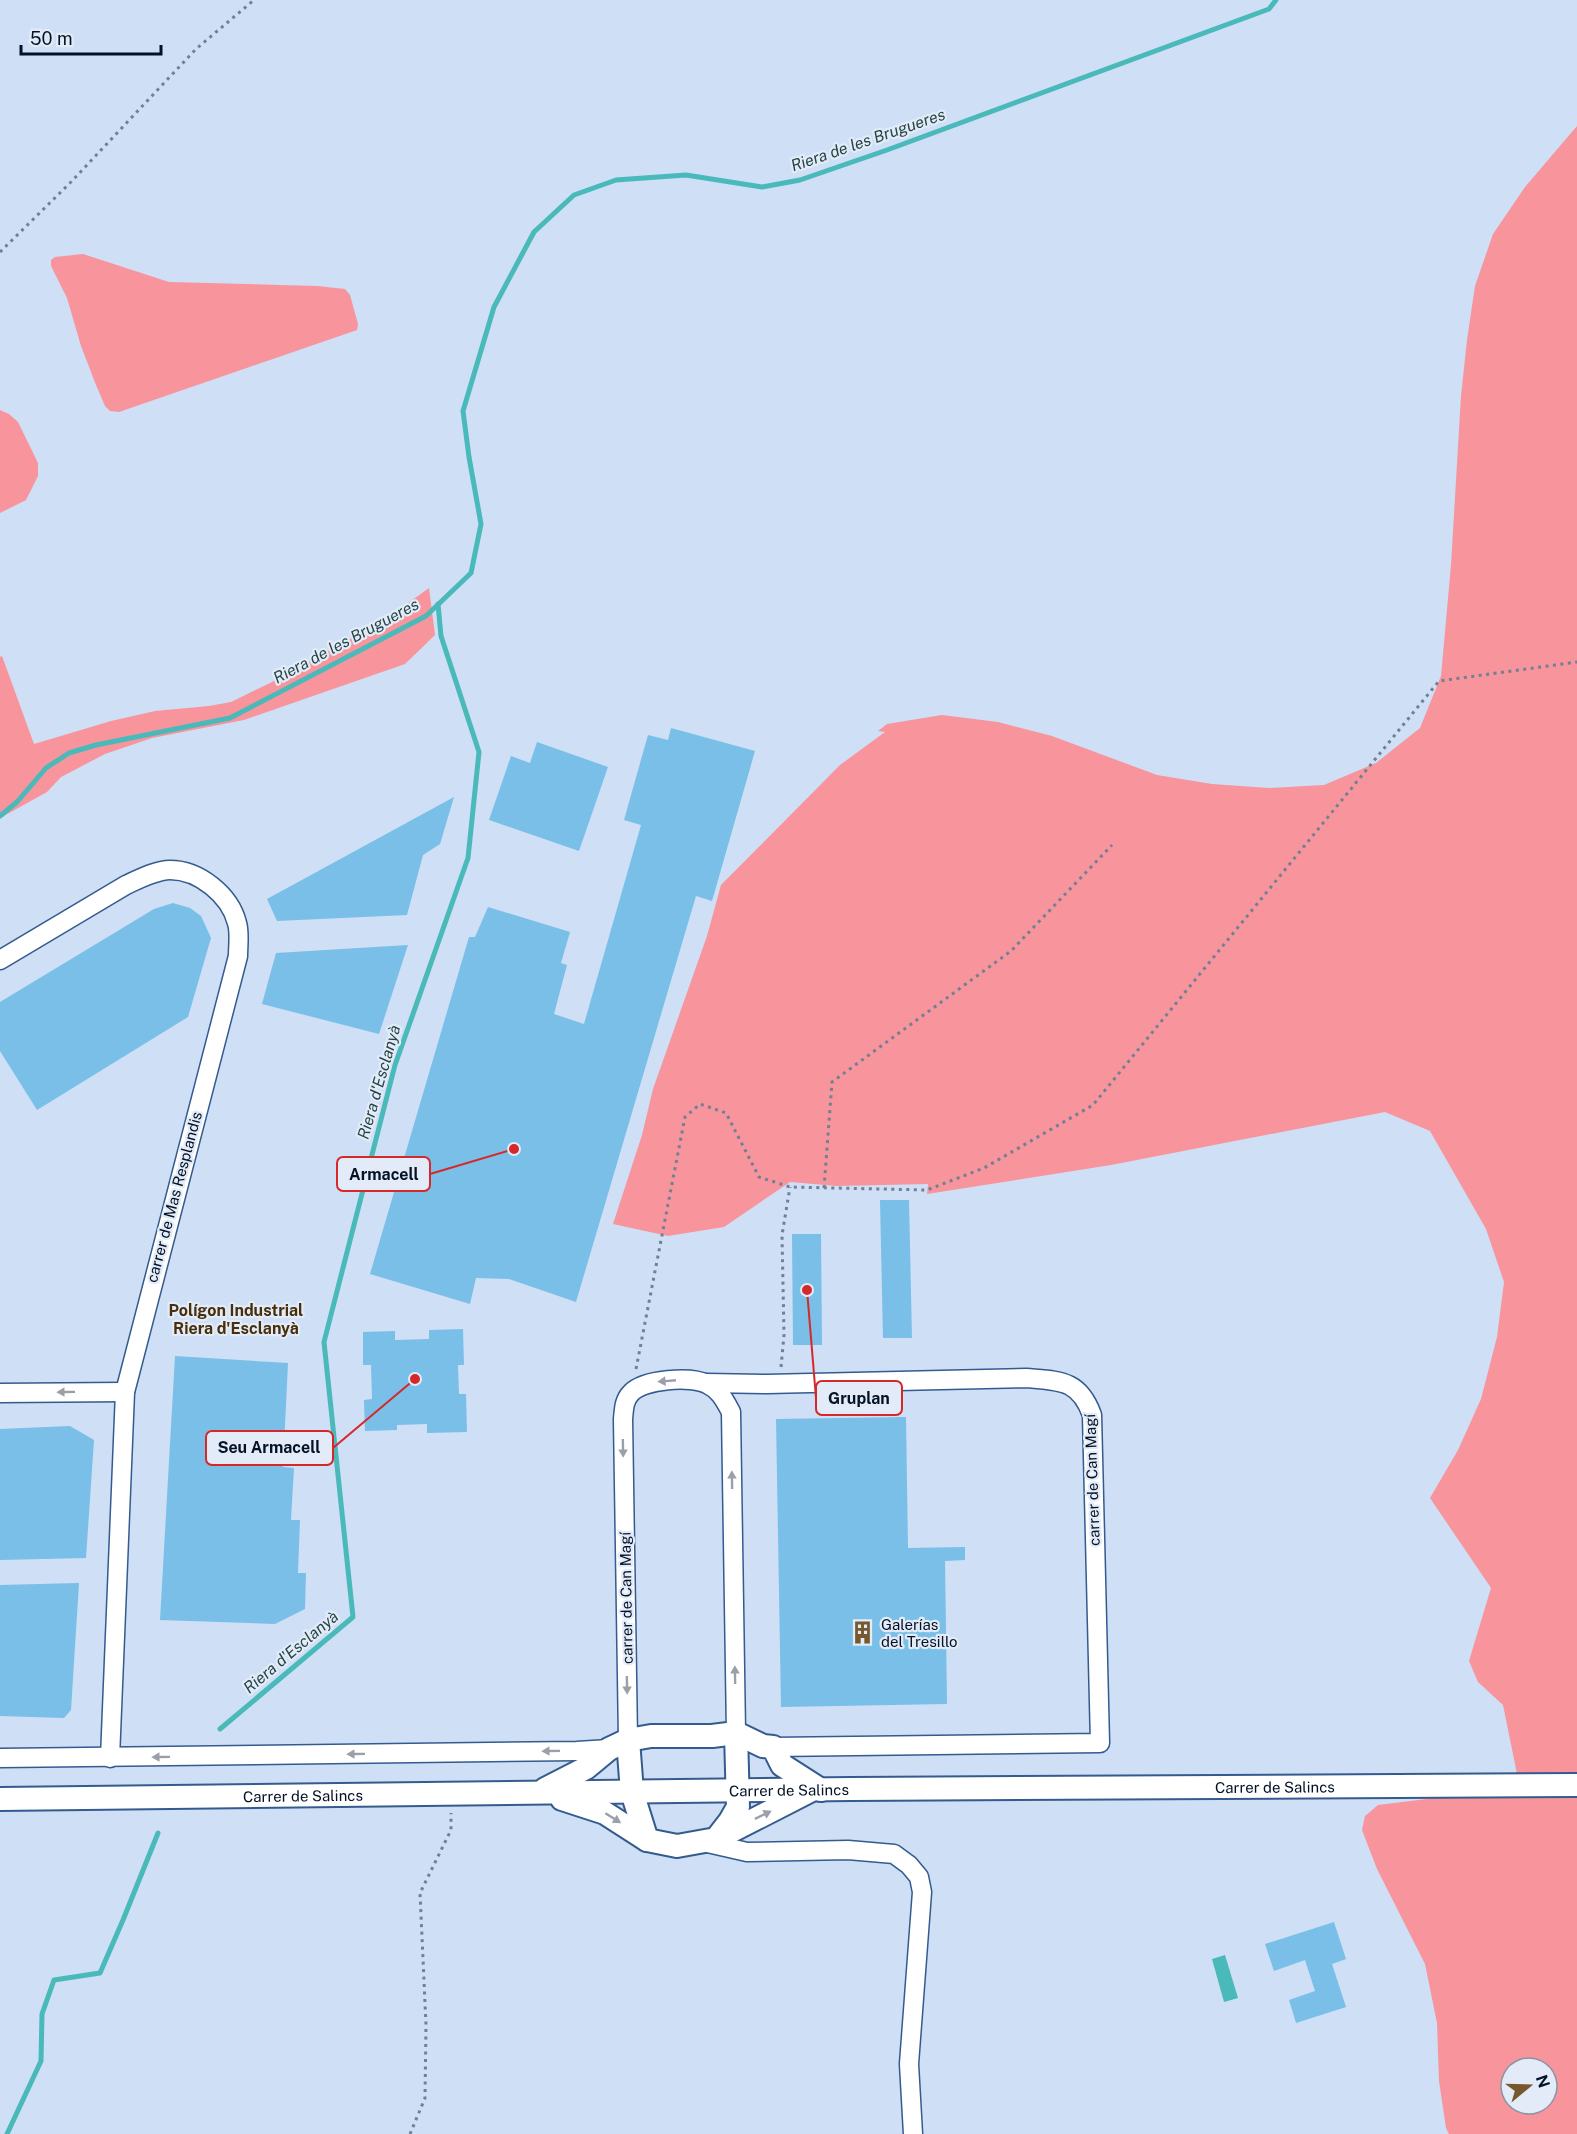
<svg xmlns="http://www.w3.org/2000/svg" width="1577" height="2134" viewBox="0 0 1577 2134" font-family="'Public Sans',sans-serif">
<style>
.green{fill:#f8949c;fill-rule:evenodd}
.water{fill:#4ab9b9}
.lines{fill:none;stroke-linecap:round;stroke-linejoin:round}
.stream{stroke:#4ab9b9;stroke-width:5}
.building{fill:#79bfe8}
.minor-casing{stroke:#345b8d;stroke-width:21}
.major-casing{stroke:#345b8d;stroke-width:26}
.path{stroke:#708095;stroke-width:3;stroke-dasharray:3 4.5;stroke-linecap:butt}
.minor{stroke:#fff;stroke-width:18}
.major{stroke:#fff;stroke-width:22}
.oneway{fill:#9ba0a8}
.labels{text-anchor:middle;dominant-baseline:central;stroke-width:4.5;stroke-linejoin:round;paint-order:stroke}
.street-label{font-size:15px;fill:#041226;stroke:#e2ebf7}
.poi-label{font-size:15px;fill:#041226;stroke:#e2ebf7;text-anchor:start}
.water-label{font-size:16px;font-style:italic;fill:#254646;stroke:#e2ebf7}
.neighbourhood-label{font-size:16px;font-weight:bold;fill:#462f0a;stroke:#e2ebf7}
.leader{fill:none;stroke:#d62828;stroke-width:2}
.callout-dot{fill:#d62828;stroke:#e2ebf7;stroke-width:2}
.callout{fill:#e2ebf7;stroke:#d62828;stroke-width:2}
.callout-label{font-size:16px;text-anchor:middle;font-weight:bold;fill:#041226}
</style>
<rect width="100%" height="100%" fill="#cedff6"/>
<g class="green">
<path d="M 1577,126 L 1577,2134 L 1449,2134 L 1446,2128 L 1439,2081 L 1437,2023 L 1425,1964 L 1377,1869 L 1362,1830 L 1365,1816 L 1378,1805 L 1516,1788 L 1517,1774 L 1503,1705 L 1478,1682 L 1469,1661 L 1491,1588 L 1430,1498 L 1458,1450 L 1481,1399 L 1497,1337 L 1504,1282 L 1486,1229 L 1430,1131 L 1385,1112 L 1111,1165 L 927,1194 L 928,1184 L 837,1186 L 790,1182 L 724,1227 L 668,1236 L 613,1224 L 642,1135 L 653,1089 L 707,936 L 721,885 L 840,765 L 885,732 L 878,731 L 887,724 L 942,715 L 998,722 L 1052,736 L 1157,775 L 1212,784 L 1269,788 L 1324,785 L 1376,763 L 1420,728 L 1441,676 L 1451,565 L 1461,396 L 1467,340 L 1475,286 L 1493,234 L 1525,187 ZM 1511,2068 L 1547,2068 L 1547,2104 L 1511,2104 Z"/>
<path d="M 83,254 L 169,282 L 317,286 L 345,289 L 350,295 L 358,324 L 357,330 L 119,412 L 110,411 L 105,406 L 96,385 L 81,346 L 67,298 L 51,266 L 51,260 L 55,257 Z"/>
<path d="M 0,410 L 9,414 L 18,422 L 38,463 L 38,476 L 26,500 L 0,513 Z"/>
<path d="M 429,588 L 435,635 L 405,664 L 244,720 L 152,738 L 105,754 L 61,777 L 47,792 L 0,818 L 0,657 L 2,656 L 34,744 L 111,721 L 155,711 L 209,706 L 231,702 L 272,682 L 386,619 Z"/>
</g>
<path class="water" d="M 1225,1955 L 1238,1998 L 1224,2002 L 1212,1959 Z"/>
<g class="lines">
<g class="stream">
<path d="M 0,816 L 17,802 L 46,768 L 69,753 L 96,745 L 230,718 L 426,616 L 471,573 L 481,524 L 469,457 L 463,411 L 494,307 L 534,232 L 574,195 L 616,180 L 686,175 L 762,187 L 800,180 L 887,150 L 1269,9 L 1276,0"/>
<path d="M 220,1729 L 353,1617 L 324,1342 L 395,1065 L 468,858 L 479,752 L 441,636 L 438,604"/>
<path d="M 7,2134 L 41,2061 L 42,2014 L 54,1980 L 100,1973 L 123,1920 L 158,1833"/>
</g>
</g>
<g class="building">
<path d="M 671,728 L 755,751 L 712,901 L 696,896 L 576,1302 L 509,1279 L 476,1278 L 470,1304 L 370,1274 L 469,937 L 475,937 L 488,907 L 570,932 L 561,963 L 567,965 L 554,1014 L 584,1024 L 641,825 L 624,820 L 648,735 L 668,740 Z"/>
<path d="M 537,742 L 608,767 L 579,851 L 489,820 L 511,756 L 530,763 Z"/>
<path d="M 454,797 L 440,844 L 423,855 L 407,915 L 277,921 L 267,899 Z"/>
<path d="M 173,903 L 190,908 L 201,916 L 211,938 L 188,1017 L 37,1110 L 0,1051 L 0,1002 L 154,909 Z"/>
<path d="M 408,945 L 379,1034 L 262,1004 L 276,953 Z"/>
<path d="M 880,1200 L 909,1200 L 912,1338 L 883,1338 Z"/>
<path d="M 792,1234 L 821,1234 L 822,1345 L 793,1345 Z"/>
<path d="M 463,1329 L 464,1365 L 458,1365 L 459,1394 L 466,1394 L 467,1432 L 427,1433 L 427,1424 L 397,1425 L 397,1430 L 365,1431 L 364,1400 L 372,1399 L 371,1365 L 363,1365 L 363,1332 L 395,1331 L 395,1340 L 429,1339 L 429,1330 Z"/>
<path d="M 175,1356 L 288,1363 L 283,1467 L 294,1468 L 291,1520 L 300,1520 L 298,1573 L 306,1573 L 305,1609 L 275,1624 L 160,1620 Z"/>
<path d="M 906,1417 L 908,1548 L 965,1547 L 965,1560 L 945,1561 L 947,1704 L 781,1707 L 776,1419 Z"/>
<path d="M 70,1426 L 94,1440 L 86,1558 L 0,1560 L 0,1429 Z"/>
<path d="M 79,1583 L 71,1710 L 64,1718 L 0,1716 L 0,1585 Z"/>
<path d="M 1334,1922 L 1346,1959 L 1332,1964 L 1346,2007 L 1296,2023 L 1289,2000 L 1315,1991 L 1305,1960 L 1274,1971 L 1265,1944 Z"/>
</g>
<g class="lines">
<defs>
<g id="minor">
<path d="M 0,960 L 126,885 C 139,879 156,870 170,870 C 199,870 230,895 237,923 C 240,933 238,945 238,956 L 125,1392 L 110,1758"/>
<path d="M 706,1383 L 767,1384 L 1026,1378 C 1059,1381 1079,1379 1092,1415 L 1100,1743 L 773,1747"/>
<path d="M 0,1393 L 125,1392"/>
<path d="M 628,1740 L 623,1419 C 624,1409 624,1400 631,1393 C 644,1379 691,1376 707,1384 C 720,1390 725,1401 731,1412 L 736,1733"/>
<path d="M 0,1758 L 577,1751 L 609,1749"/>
<path d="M 703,1842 L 747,1852 L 848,1850 L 894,1854 L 909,1865 L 919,1877 L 922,1892 L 909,2064 L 913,2134"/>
</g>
<g id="major">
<path d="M 628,1740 L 632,1792 L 647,1840"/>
<path d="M 545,1789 L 586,1768 L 609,1749 L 628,1740 L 651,1736 L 712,1736 L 736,1733 L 763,1746 L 773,1747 L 782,1765 L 821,1790"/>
<path id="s1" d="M 0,1799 L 851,1789 L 1577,1785"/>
<path d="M 562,1799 L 605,1813 L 647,1840 L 677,1846 L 716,1839 L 730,1821 L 738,1807 L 736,1733"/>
<path d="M 720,1837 L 808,1792"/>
</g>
</defs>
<use href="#minor" class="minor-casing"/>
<use href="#major" class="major-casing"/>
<g class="path">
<path d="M 0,252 L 71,182 L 196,49 L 254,0"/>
<path d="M 824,1188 L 832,1082 L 1011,951 L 1112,845"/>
<path d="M 781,1367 L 784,1335 L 782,1235 L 790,1187"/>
<path d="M 636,1369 L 685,1117 L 700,1104 L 726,1113 L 759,1177 L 790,1187 L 927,1190 L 984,1168 L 1093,1105 L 1439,681 L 1577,662"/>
<path d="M 410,2134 L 425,2098 L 426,2025 L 420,1893 L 451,1830 L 451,1813"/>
</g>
<use href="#minor" class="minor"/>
<use href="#major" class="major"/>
</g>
<defs><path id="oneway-solid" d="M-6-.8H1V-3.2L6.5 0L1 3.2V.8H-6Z" transform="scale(1.5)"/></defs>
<g class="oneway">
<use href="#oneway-solid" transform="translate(667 1381) rotate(175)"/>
<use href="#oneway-solid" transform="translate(66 1392) rotate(179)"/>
<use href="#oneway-solid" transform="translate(623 1448) rotate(89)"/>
<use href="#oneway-solid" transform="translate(732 1480) rotate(-91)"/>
<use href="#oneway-solid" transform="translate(735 1675) rotate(-91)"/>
<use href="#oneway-solid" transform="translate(627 1685) rotate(89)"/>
<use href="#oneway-solid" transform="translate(551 1751) rotate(179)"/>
<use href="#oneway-solid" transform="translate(356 1754) rotate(179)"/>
<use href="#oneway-solid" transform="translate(161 1757) rotate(179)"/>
<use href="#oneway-solid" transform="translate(763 1815) rotate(-26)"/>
<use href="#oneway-solid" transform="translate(613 1818) rotate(32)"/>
</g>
<defs>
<symbol id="building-bare" viewBox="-9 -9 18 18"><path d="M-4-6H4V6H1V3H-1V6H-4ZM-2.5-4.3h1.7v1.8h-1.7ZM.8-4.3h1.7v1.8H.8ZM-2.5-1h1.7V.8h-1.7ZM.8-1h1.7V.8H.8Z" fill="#76582c" stroke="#e2ebf7" stroke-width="2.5" paint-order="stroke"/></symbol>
</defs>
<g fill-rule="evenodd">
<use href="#building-bare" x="846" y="1616" width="33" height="33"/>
</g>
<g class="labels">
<g class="street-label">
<text transform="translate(174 1197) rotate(-75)">carrer de Mas Resplandis</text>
<text transform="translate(1092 1480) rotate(-92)">carrer de Can Magí</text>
<text transform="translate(626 1598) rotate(-91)">carrer de Can Magí</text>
<text stroke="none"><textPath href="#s1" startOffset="1275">Carrer de Salincs</textPath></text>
<text stroke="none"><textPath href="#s1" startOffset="789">Carrer de Salincs</textPath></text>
<text stroke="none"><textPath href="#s1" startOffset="303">Carrer de Salincs</textPath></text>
</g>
<g class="poi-label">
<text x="881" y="1624">Galerías<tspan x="881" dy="17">del Tresillo</tspan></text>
</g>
<g class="water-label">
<text transform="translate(868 140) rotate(-19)">Riera de les Brugueres</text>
<text transform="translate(346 641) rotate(-28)">Riera de les Brugueres</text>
<text transform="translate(379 1082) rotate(-74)">Riera d'Esclanyà</text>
<text transform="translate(291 1652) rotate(-40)">Riera d'Esclanyà</text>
</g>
<g class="neighbourhood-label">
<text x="236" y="1310">Polígon Industrial<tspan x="236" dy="18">Riera d'Esclanyà</tspan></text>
</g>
</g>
<path class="leader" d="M514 1149L430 1174M807 1290L816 1398M415 1379L333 1448"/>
<g class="callout-dot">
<circle cx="514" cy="1149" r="6"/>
<circle cx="807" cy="1290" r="6"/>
<circle cx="415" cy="1379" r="6"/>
</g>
<g class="callout">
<rect x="337" y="1157" width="93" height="34" rx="6"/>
<rect x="816" y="1381" width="86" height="34" rx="6"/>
<rect x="206" y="1431" width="127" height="34" rx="6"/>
</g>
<g class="callout-label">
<text x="384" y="1180">Armacell</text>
<text x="859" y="1404">Gruplan</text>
<text x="269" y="1453">Seu Armacell</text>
</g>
<g transform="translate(1529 2086) rotate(71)"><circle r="28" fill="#e2ebf7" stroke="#8994a3" stroke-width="1.5"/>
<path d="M0-4.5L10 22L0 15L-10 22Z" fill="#76582c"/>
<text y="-9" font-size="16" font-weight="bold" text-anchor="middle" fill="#041226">N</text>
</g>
<path d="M21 45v9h140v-9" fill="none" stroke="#041226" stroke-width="3"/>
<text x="30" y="45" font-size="18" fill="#041226" stroke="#e2ebf7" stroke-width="4.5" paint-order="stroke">50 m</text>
</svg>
